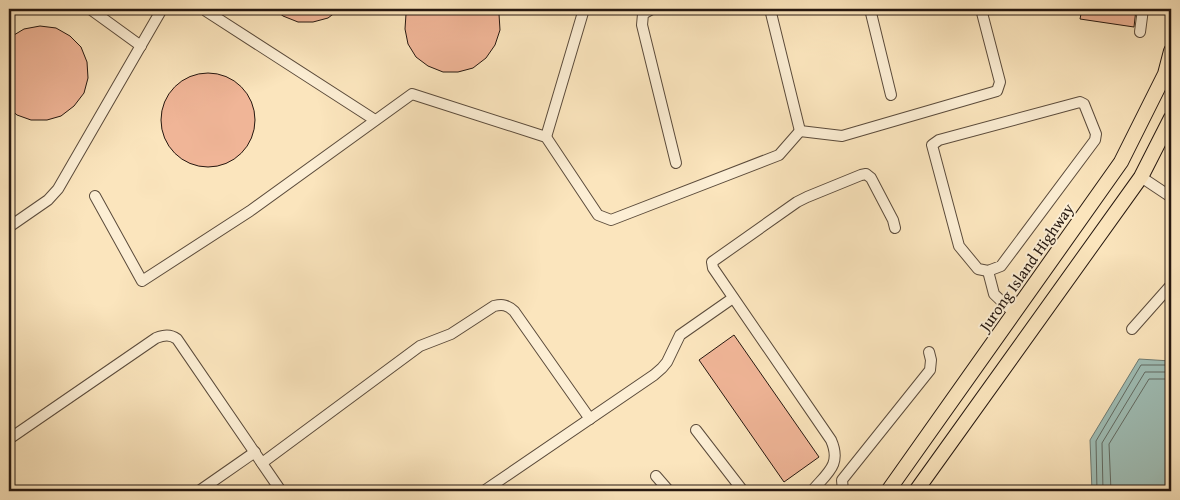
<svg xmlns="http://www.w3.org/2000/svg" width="1180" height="500" viewBox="0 0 1180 500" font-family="'Gentium Book Plus',serif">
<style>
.water{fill:#9fbeb6;stroke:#6f7c74}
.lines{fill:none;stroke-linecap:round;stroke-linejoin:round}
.shore{stroke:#626b63;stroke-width:1}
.building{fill:#f0b597;stroke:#261810}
.minor-casing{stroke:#5b4b3b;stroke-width:12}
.major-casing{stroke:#261810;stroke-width:16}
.minor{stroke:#fceed4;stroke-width:10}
.major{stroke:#fbe5bd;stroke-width:14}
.labels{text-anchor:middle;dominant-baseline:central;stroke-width:4;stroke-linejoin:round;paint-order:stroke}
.street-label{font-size:16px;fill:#261810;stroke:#fceed4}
</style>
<rect width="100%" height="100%" fill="#fbe5bd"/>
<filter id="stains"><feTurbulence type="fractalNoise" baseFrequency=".004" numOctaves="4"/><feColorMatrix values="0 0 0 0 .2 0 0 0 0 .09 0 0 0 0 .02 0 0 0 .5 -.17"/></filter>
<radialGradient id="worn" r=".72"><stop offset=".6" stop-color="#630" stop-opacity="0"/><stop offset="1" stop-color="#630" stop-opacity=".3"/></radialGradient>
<path class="water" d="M 1139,359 L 1171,361 L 1171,491 L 1092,491 L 1090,440 Z"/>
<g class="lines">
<g class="shore">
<path d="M 1097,491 L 1096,441 L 1141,365 L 1171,365"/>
<path d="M 1103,491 L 1102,443 L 1145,372 L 1171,372"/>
<path d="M 1111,491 L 1109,444 L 1149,379 L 1171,379"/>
</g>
</g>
<g class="building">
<path d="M 274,9 L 340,9 L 328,18 L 313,22 L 298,22 L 283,16 Z"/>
<path d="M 408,9 L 496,9 L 499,14 L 500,30 L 495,45 L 486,58 L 473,68 L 458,72 L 443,72 L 428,66 L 416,57 L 408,44 L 405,29 L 406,14 Z"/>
<path d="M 1082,9 L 1136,9 L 1134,27 L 1080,19 Z"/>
<path d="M 40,26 L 56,28 L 70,36 L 81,47 L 87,62 L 88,78 L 84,93 L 74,106 L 61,116 L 47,120 L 31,120 L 17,115 L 9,108 L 9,38 L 24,29 Z"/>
<circle cx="208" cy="120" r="47"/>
<path d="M 734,335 L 819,457 L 784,482 L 699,360 Z"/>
</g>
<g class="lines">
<defs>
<g id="minor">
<path d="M 90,9 L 141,46"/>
<path d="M 652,9 L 643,14 L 642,25 L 676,163"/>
<path d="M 770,9 L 800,131"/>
<path d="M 870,9 L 891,95"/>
<path d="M 206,11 L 375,120"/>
<path d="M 1140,32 L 1143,9"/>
<path d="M 1080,102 L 1084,104 L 1096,134 L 1095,140 L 1001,266 L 988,271 L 978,269 L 959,246 L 932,145 L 939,140 Z"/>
<path d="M 800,131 L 842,136 L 997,91 L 1000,82 L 981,9"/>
<path d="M 546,137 L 584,9"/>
<path d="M 1141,177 L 1171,197"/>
<path d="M 95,196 L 142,281 L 250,211 L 412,94 L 546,137 L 598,215 L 611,220 L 779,155 L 800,131"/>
<path d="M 9,227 L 48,200 L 58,189 L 162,9"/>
<path d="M 988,271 L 994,294 L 1014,313"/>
<path d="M 1132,329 L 1171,285"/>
<path d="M 696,430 L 743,491"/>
<path d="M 9,439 L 156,338 C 164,335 170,334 177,339 L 281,491"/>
<path d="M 262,463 L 420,346 L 451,334 L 494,306 C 503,304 507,305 514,311 L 590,419"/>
<path d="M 656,476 L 669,491"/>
<path d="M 199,491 L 255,452"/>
<path d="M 484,491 L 654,375 L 662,368 L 667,362 L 680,335 L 733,298"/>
<path d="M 812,491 C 827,473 842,465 831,440 L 713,268 L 712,262 L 797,202 L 807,197 L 861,175 L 866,174 L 871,178 L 893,220 L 895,228"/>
<path d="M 843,491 L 842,480 L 930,370 L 931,360 L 929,352"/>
</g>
<g id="major">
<path d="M 888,491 L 1121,162 L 1165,74 L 1171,51"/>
<path d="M 916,491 L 1141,177 L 1171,118"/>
</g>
</defs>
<use href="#minor" class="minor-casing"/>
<use href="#major" class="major-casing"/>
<use href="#minor" class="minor"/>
<use href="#major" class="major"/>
</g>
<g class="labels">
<g class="street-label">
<text transform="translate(1026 267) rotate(-55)">Jurong Island Highway</text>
</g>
</g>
<rect width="1180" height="500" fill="none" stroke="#fbe5bd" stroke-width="30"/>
<rect x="10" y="10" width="1160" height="480" fill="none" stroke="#261810" stroke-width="2.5"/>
<rect x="15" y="15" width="1150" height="470" fill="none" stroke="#261810"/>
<rect width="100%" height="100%" filter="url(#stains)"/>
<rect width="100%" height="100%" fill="url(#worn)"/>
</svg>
